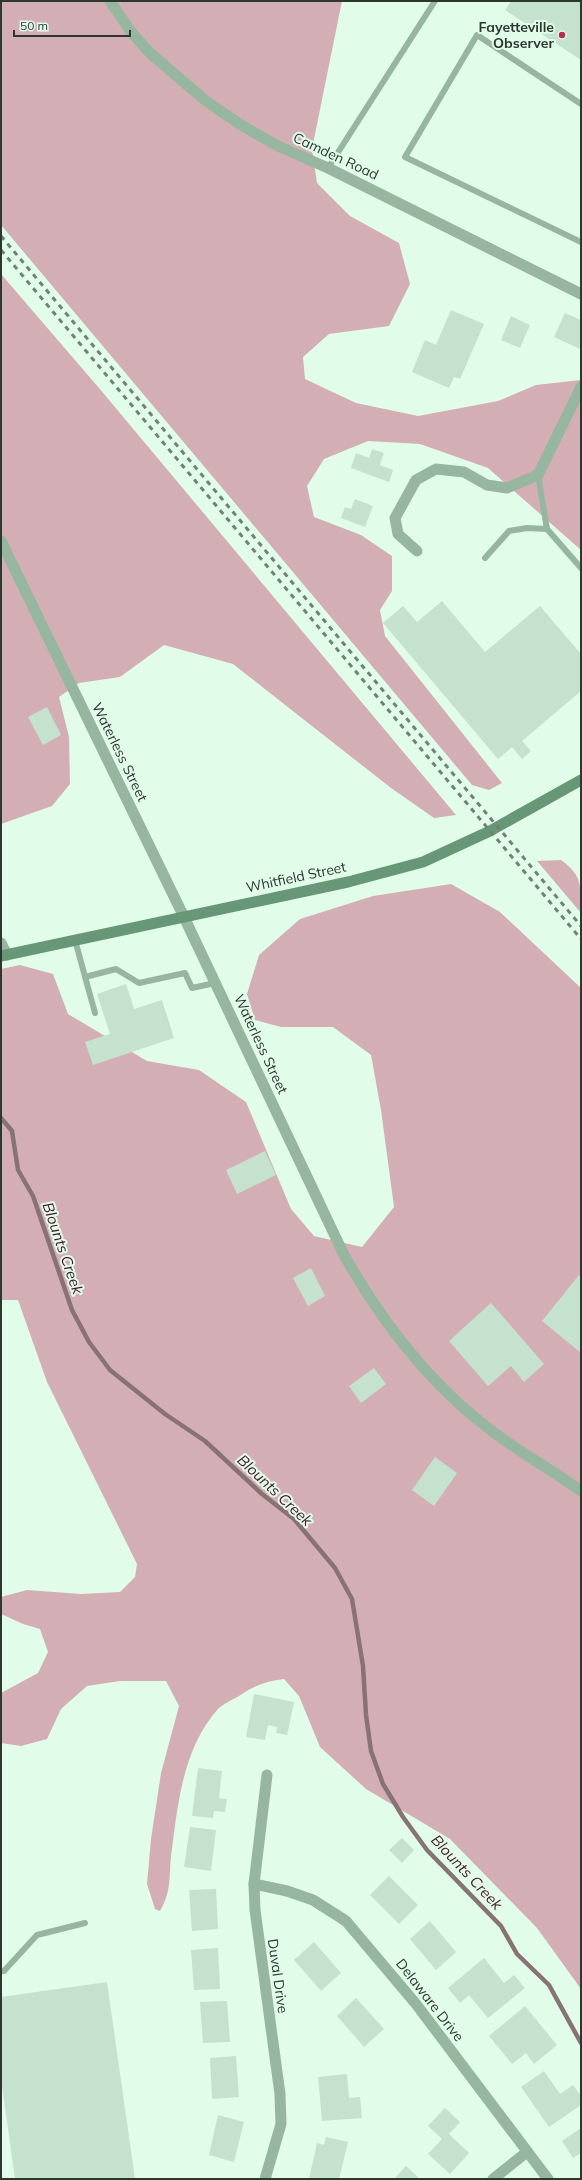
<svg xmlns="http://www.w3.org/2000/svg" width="582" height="2180" viewBox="0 0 582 2180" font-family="Mulish,sans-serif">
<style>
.forest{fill:#d3afb5}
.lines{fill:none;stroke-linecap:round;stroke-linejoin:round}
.stream{stroke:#877274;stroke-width:4.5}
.building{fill:#c4e2cd}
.service{stroke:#96b6a0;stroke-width:6}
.minor{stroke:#96b6a0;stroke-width:11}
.secondary{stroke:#679777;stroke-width:11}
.rail{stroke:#708176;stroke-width:3;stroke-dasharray:5 5;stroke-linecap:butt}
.poi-dot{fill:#ba2b59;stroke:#e2fcea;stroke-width:1.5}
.labels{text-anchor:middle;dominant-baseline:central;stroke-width:4;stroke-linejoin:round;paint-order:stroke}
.poi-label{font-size:14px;font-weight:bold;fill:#2c3730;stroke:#e2fcea;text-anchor:end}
.street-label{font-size:14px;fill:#2c3730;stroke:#e2fcea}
.water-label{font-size:15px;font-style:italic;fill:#461723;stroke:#e2fcea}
</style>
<rect width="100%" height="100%" fill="#e2fcea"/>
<g class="forest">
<path d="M 1,1 L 342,1 L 312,149 L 317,183 L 350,216 L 399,243 L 410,284 L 389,326 L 329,334 L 303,357 L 305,379 L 356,403 L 418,416 L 498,401 L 536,385 L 581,380 L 581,550 L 488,468 L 420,444 L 368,441 L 324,459 L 307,486 L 314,517 L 361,535 L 392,556 L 392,591 L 380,610 L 385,636 L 502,783 L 489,790 L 472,785 L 1,225 Z"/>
<path d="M 1,274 L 99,388 L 456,815 L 434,818 L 391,788 L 233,664 L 164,645 L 120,677 L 79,683 L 59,697 L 69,737 L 70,784 L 52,806 L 1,824 Z"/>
<path d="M 561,860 C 582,875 581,885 581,913 L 537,861 Z"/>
<path d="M 451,884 L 500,912 L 581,988 L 581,1989 L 537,1928 L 450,1839 L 366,1789 L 320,1747 L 299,1696 L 284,1679 C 266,1681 253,1686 239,1696 C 232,1700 223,1704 218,1709 C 184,1747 178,1801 172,1849 C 168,1874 173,1889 160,1911 L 155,1909 L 147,1884 L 151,1839 L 161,1773 L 179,1706 L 166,1681 L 120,1681 L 87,1686 L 61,1709 L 47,1739 L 21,1746 L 1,1743 L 1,1693 L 38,1673 L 48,1652 L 40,1629 L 23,1624 L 1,1614 L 1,1597 L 27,1590 L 81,1594 L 120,1592 L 135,1577 L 137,1564 L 47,1382 L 18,1300 L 1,1300 L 1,969 L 20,965 L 53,974 L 68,1014 L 147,1061 L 199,1070 L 246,1102 L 291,1209 L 314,1236 L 362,1247 L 394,1207 L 381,1110 L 371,1055 L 333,1027 L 281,1027 L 255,1020 L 247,994 L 259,955 L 300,919 L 373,896 Z"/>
</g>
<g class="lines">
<path class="stream" d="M 1,1118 L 12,1131 L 18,1170 L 33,1196 L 72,1310 L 89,1342 L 110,1370 L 165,1414 L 205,1441 L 262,1494 L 294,1519 L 335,1568 L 352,1599 L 363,1666 L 366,1715 L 371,1751 L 383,1784 L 403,1817 L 427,1850 L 501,1926 L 517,1954 L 549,1985 L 581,2043"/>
</g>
<g class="building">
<path d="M 511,1 L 581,1 L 581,60 L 505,10 Z"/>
<path d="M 451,310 L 484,324 L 460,379 L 454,377 L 449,388 L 412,372 L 425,340 L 436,345 Z"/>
<path d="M 565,313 L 581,320 L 580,349 L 554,337 Z"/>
<path d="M 511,316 L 530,325 L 520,348 L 501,340 Z"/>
<path d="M 372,449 L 384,453 L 380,465 L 393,470 L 389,482 L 351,468 L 356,453 L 369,458 Z"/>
<path d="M 355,499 L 373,506 L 365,527 L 341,518 L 345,507 L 351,509 Z"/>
<path d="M 442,601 L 485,652 L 540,606 L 581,654 L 581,691 L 522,741 L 531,751 L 522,759 L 512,747 L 498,759 L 383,623 L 403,606 L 417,622 Z"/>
<path d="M 47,707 L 61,735 L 43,745 L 28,717 Z"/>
<path d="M 126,984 L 134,1009 L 162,1000 L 174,1038 L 93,1065 L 85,1042 L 110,1034 L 97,994 Z"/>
<path d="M 265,1151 L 276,1175 L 237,1194 L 226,1170 Z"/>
<path d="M 311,1268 L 325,1296 L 308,1306 L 293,1278 Z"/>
<path d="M 579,1275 L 581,1277 L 581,1353 L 542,1321 Z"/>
<path d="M 491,1303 L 544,1364 L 524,1382 L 511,1366 L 488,1386 L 449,1341 Z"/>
<path d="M 374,1368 L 386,1384 L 361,1403 L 349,1386 Z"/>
<path d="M 435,1457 L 457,1473 L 434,1506 L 412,1490 Z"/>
<path d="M 254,1694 L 294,1702 L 287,1735 L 276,1733 L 277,1727 L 268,1725 L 265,1740 L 246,1737 Z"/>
<path d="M 198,1768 L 222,1771 L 219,1798 L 227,1799 L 225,1812 L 214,1811 L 213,1818 L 192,1816 Z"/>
<path d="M 190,1827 L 216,1830 L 211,1871 L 184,1867 Z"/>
<path d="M 402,1838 L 414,1850 L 402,1863 L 389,1850 Z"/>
<path d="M 389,1876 L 418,1905 L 399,1924 L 370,1895 Z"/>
<path d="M 216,1889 L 218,1929 L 192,1931 L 189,1890 Z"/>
<path d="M 430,1921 L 456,1952 L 436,1970 L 410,1939 Z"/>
<path d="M 314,1942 L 341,1973 L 321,1991 L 294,1960 Z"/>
<path d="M 218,1948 L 220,1989 L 194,1990 L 191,1950 Z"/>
<path d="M 484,1958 L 504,1983 L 514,1975 L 525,1988 L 488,2018 L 469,1995 L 460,2003 L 448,1988 Z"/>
<path d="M 107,1982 L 135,2179 L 15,2179 L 1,2079 L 1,1997 Z"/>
<path d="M 356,1998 L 384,2029 L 364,2047 L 337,2016 Z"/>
<path d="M 227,2001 L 230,2042 L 203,2043 L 200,2002 Z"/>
<path d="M 525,2006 L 557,2045 L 534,2064 L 526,2053 L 512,2064 L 489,2036 Z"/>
<path d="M 236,2056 L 239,2097 L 212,2099 L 210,2058 Z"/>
<path d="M 544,2071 L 560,2094 L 573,2085 L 581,2096 L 581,2105 L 549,2127 L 521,2087 Z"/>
<path d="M 347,2074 L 349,2098 L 360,2097 L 362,2118 L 322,2121 L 318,2077 Z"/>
<path d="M 445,2108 L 460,2122 L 449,2134 L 469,2153 L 450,2174 L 428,2154 L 442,2139 L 428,2126 Z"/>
<path d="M 218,2115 L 244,2122 L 234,2162 L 209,2155 Z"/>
<path d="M 581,2128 L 581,2153 L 573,2158 L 562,2141 Z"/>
<path d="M 326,2137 L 348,2142 L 339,2179 L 309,2179 L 317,2143 L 324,2145 Z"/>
<path d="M 406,2166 L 420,2179 L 394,2179 Z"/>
</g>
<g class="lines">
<g class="service">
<path d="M 581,104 L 477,35 L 405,157 L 581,242"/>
<path d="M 328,168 L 435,1"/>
<path d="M 538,475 L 547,529 L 581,568"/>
<path d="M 485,558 L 509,531 L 527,528 L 547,529"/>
<path d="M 75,940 L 95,1013"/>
<path d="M 85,977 L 116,969 L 139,983 L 185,973 L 192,988 L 215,983"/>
<path d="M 1,1971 L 4,1971 L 37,1935 L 85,1923"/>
</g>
<g class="minor">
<path d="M 110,1 L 131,32 L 150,53 L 206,101 L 241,125 L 278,146 L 328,168 L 581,294"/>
<path d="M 1,541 L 184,917 L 344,1255 C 384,1326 433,1389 500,1437 C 526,1456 555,1472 581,1491"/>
<path d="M 417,551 L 398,534 L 395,518 L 416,480 L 436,469 L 464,472 L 487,485 L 507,488 L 538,475 L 581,387"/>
<path d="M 1,943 L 7,955"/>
<path d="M 254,1884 L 287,1891 L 313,1900 L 346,1921 L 416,2004 L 548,2179"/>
<path d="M 265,2179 L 281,2124 L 280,2094 L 255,1910 L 254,1884 L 267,1775"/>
<path d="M 493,2179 L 527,2152"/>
</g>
<path class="secondary" d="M 1,956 L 348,882 L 423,862 L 490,831 L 581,780"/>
<g class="rail">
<path d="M 1,236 L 581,926"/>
<path d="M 1,250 L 581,939"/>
</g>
</g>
<circle class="poi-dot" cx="562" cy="35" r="4"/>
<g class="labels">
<g class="poi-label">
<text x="554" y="27">Fayetteville<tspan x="554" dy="16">Observer</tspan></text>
</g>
<g class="street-label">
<text transform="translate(336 156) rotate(25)">Camden Road</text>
<text transform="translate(120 752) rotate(64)">Waterless Street</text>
<text transform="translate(296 877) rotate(-12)">Whitfield Street</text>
<text transform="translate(261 1044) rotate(65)">Waterless Street</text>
<text transform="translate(278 1976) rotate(82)">Duval Drive</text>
<text transform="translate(430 2000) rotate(52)">Delaware Drive</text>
</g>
<g class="water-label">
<text transform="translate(63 1248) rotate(71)">Blounts Creek</text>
<text transform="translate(275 1490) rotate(43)">Blounts Creek</text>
<text transform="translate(467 1872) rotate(47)">Blounts Creek</text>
</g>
</g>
<rect width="582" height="2180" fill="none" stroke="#2c3730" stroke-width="4"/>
<path d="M14 30v6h116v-6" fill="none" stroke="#2c3730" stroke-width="2"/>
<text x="20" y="30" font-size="12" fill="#2c3730" stroke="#e2fcea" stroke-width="3" paint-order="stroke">50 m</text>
</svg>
